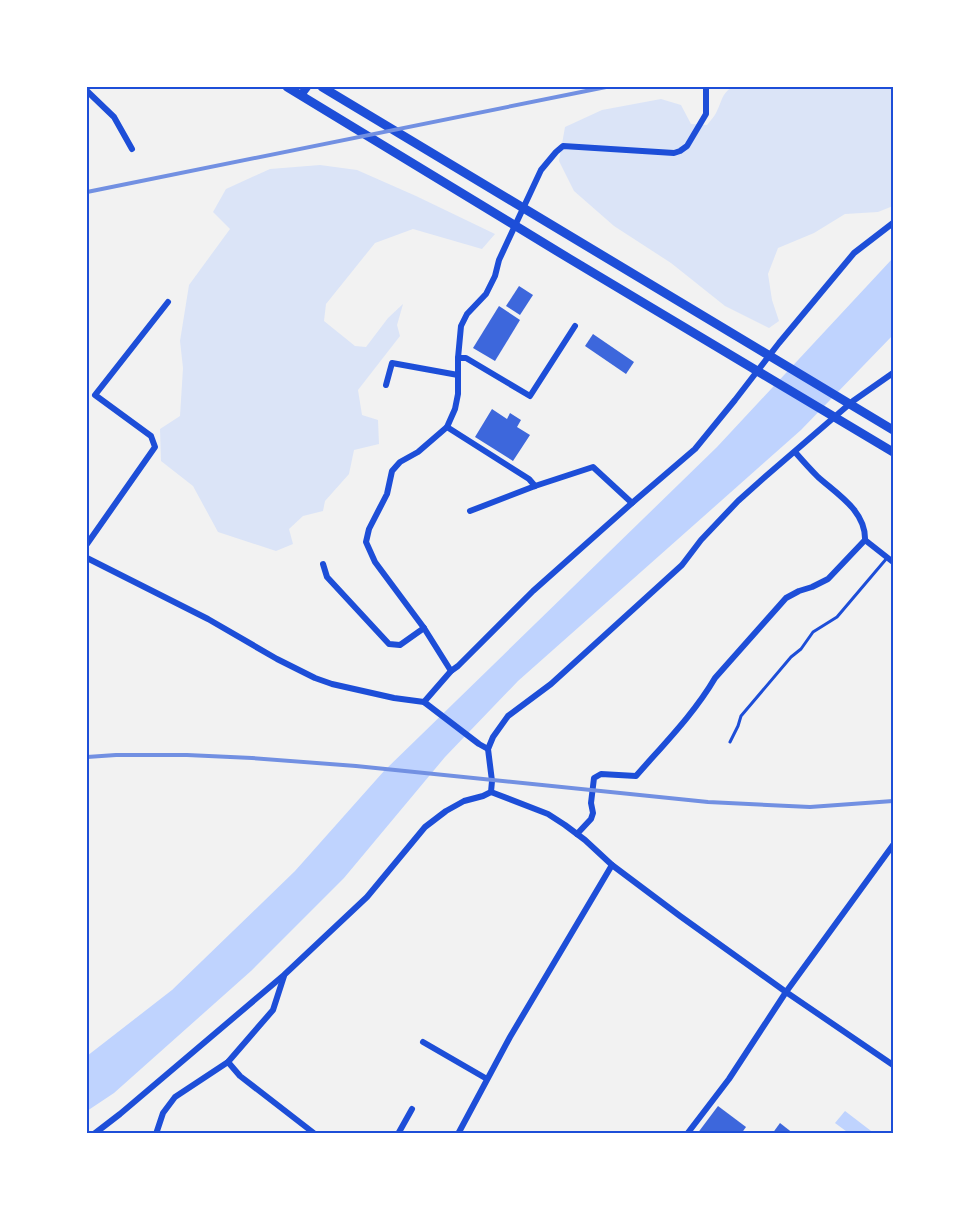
<svg xmlns="http://www.w3.org/2000/svg" width="980" height="1221" viewBox="0 0 980 1221" font-family="Ubuntu,sans-serif">
<style>
.green{fill:#dbe4f7}
.water{fill:#bfd3fe}
.building{fill:#3d67dc}
.lines{fill:none;stroke-linecap:round;stroke-linejoin:round}
.service{stroke:#1d4ed8;stroke-width:3}
.minor{stroke:#1d4ed8;stroke-width:6}
.tertiary{stroke:#1d4ed8;stroke-width:8}
.trunk{stroke:#1d4ed8;stroke-width:9}
.rail{stroke:#7290e2;stroke-width:4}
.neatline{fill:none;stroke:#1d4ed8;stroke-width:2}
</style>
<rect width="100%" height="100%" fill="#f2f2f2"/>
<g class="green">
<path d="M 735,87 L 893,87 L 893,206 L 878,212 L 845,214 L 814,233 L 778,248 L 768,274 L 772,300 L 779,321 L 769,328 L 725,306 L 671,263 L 614,226 L 574,191 L 559,161 L 565,127 L 602,110 L 661,99 L 681,105 L 691,124 L 707,125 C 710,121 714,117 716,113 C 722,102 722,90 735,87 Z"/>
<path d="M 320,165 L 357,170 L 416,196 L 495,234 L 482,249 L 413,229 L 375,243 L 326,304 L 324,321 L 355,346 L 366,347 L 388,318 L 403,304 L 397,325 L 400,336 L 358,390 L 362,415 L 378,420 L 379,444 L 354,450 L 349,474 L 325,501 L 323,511 L 303,516 L 289,529 L 293,544 L 276,551 L 218,532 L 193,486 L 161,461 L 160,429 L 180,416 L 183,368 L 180,341 L 189,285 L 230,229 L 213,212 L 226,189 L 270,169 Z"/>
</g>
<g class="water">
<path d="M 893,258 L 893,335 L 801,430 L 518,681 L 445,757 L 344,878 L 251,971 L 114,1093 L 87,1111 L 87,1056 L 172,990 L 295,871 L 384,771 L 717,447 Z"/>
<path d="M 845,1111 L 875,1134 L 850,1134 L 835,1123 Z"/>
</g>
<g class="building">
<path d="M 519,286 L 533,295 L 520,315 L 506,306 Z"/>
<path d="M 499,306 L 520,320 L 495,361 L 473,348 Z"/>
<path d="M 593,334 L 634,362 L 626,374 L 585,346 Z"/>
<path d="M 492,409 L 507,419 L 510,413 L 521,420 L 517,427 L 530,435 L 513,461 L 475,437 Z"/>
<path d="M 718,1106 L 746,1127 L 741,1134 L 697,1134 Z"/>
<path d="M 780,1123 L 794,1134 L 772,1134 Z"/>
</g>
<g class="lines">
<path class="service" d="M 730,742 L 738,726 L 741,716 L 791,657 L 801,649 L 813,632 L 837,617 L 887,558"/>
<g class="minor">
<path d="M 87,91 L 114,117 L 132,149"/>
<path d="M 458,358 L 466,358 L 530,396 L 575,326"/>
<path d="M 386,385 L 392,363 L 458,375"/>
<path d="M 447,427 L 529,479 L 535,486"/>
<path d="M 470,511 L 535,486 L 593,467 L 632,503"/>
<path d="M 865,540 L 893,562"/>
<path d="M 87,544 L 155,447 L 151,436 L 95,395 L 168,302"/>
<path d="M 87,558 L 208,619 L 277,659 L 315,678 L 332,684 L 394,698 L 424,702 L 479,744 L 488,749"/>
<path d="M 323,564 L 327,577 L 389,644 L 400,645 L 424,628"/>
<path d="M 451,671 L 424,628 L 375,562 L 366,542 L 369,529 L 387,494 L 392,471 L 400,462 L 418,452 L 447,427 L 455,409 L 458,394 L 458,358 L 461,326 L 467,314 L 486,294 L 495,276 L 499,260 L 541,170 L 556,152 L 563,146 L 674,153 L 680,151 L 687,146 L 706,114 L 706,87"/>
<path d="M 424,702 L 451,671 L 458,666 L 533,591 L 632,503 L 695,449 L 735,400 L 779,343 L 854,253 L 893,223"/>
<path d="M 491,792 L 548,814 L 565,825 L 585,840 L 612,865 L 680,916 L 786,992 L 893,1065"/>
<path d="M 577,834 L 591,819 L 593,813 L 591,803 L 594,778 L 601,774 L 636,776 C 663,745 694,714 715,678 L 786,598 L 799,591 L 812,587 L 828,579 L 865,540 C 866,511 837,494 818,477 C 810,469 802,460 795,452"/>
<path d="M 423,1042 L 487,1079"/>
<path d="M 228,1062 L 240,1076 L 315,1134"/>
<path d="M 94,1134 L 120,1114 L 284,975 L 367,897 L 425,827 L 446,811 L 464,801 L 483,796 L 491,792 L 492,781 L 488,749 L 493,737 L 508,716 L 551,684 L 682,565 L 701,540 L 738,501 L 766,476 L 853,401 L 893,373"/>
<path d="M 156,1134 L 163,1113 L 175,1097 L 228,1062 L 273,1010 L 284,976"/>
<path d="M 398,1134 L 412,1109"/>
<path d="M 458,1134 L 510,1037 L 612,865"/>
<path d="M 687,1134 L 729,1079 L 786,992 L 893,845"/>
</g>
<path class="tertiary" d="M 301,95 L 307,87"/>
<g class="trunk">
<path d="M 287,87 L 570,259 L 893,452"/>
<path d="M 322,87 L 893,430"/>
</g>
<g class="rail">
<path d="M 87,192 L 606,87"/>
<path d="M 87,757 L 116,755 L 187,755 L 252,758 L 356,766 L 708,802 L 810,807 L 893,801"/>
</g>
</g>
<rect width="980" height="1221" fill="none" stroke="#ffffff" stroke-width="177"/>
<rect x="88" y="88" width="804" height="1044" class="neatline"/>
</svg>
